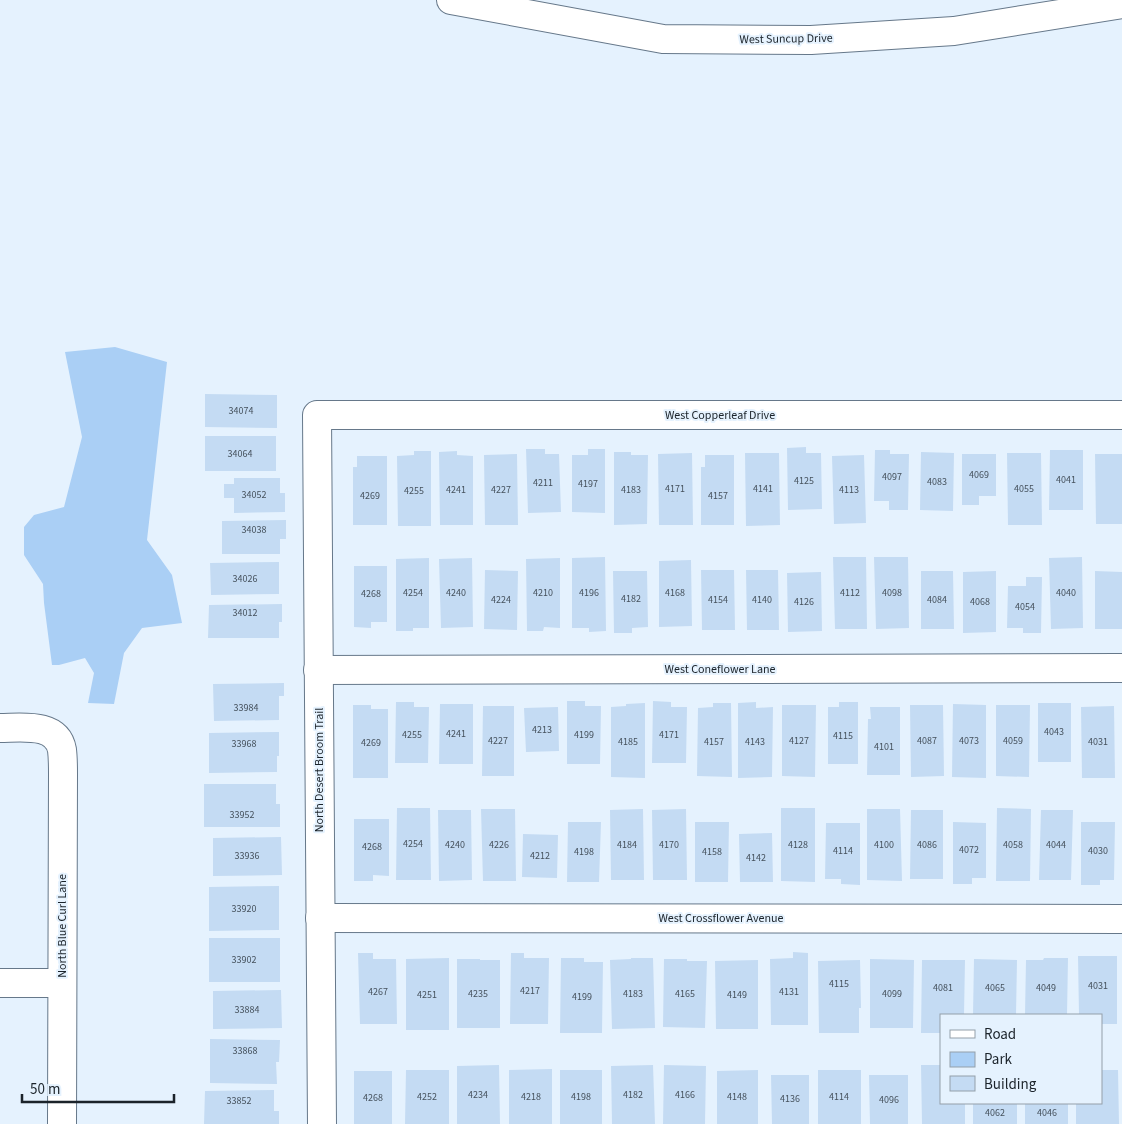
<svg xmlns="http://www.w3.org/2000/svg" width="1122" height="1124" viewBox="0 0 1122 1124" font-family="'Source Sans 3',sans-serif">
<style>
.green{fill:#aacff5}
.building{fill:#c4dbf3}
.lines{fill:none;stroke-linecap:round;stroke-linejoin:round}
.minor-casing{stroke:#66788a;stroke-width:30}
.minor{stroke:#fff;stroke-width:28}
.labels{text-anchor:middle;dominant-baseline:central;stroke-width:4;stroke-linejoin:round;paint-order:stroke}
.number-label{font-size:10px;fill:#45515c}
.street-label{font-size:12px;fill:#1b232a;stroke:#e5f2fe}
</style>
<rect width="100%" height="100%" fill="#e5f2fe"/>
<path class="green" d="M 115,347 L 167,362 L 147,540 L 172,575 L 182,623 L 142,628 L 124,653 L 114,704 L 88,703 L 94,673 L 85,658 L 59,665 L 52,665 L 44,603 L 43,584 L 24,555 L 24,527 L 34,515 L 64,507 L 82,437 L 65,352 Z"/>
<g class="building">
<path d="M 205,394 L 277,395 L 277,428 L 205,427 Z"/>
<rect x="205" y="436" width="71" height="35"/>
<path d="M 806,447 L 806,453 L 821,453 L 822,509 L 788,510 L 787,448 Z"/>
<path d="M 526,449 L 545,449 L 545,454 L 559,454 L 561,512 L 528,513 Z"/>
<path d="M 588,449 L 605,449 L 605,513 L 572,512 L 572,455 L 588,455 Z"/>
<path d="M 875,450 L 890,450 L 890,454 L 909,454 L 908,510 L 889,510 L 889,501 L 874,501 Z"/>
<path d="M 1050,450 L 1083,450 L 1083,510 L 1049,510 Z"/>
<path d="M 414,451 L 431,451 L 431,526 L 398,526 L 397,456 L 414,455 Z"/>
<path d="M 457,451 L 457,455 L 473,456 L 473,525 L 440,525 L 439,452 Z"/>
<path d="M 614,452 L 631,452 L 631,455 L 648,455 L 647,524 L 614,525 Z"/>
<path d="M 921,452 L 954,453 L 953,511 L 920,510 Z"/>
<path d="M 692,453 L 693,525 L 659,525 L 658,454 Z"/>
<path d="M 745,453 L 779,453 L 780,525 L 746,526 Z"/>
<path d="M 1007,453 L 1041,453 L 1042,525 L 1008,525 Z"/>
<path d="M 517,454 L 518,525 L 485,525 L 484,455 Z"/>
<path d="M 962,454 L 996,454 L 996,496 L 979,496 L 979,505 L 962,505 Z"/>
<path d="M 1095,454 L 1122,454 L 1122,524 L 1096,524 Z"/>
<path d="M 705,455 L 734,455 L 734,525 L 701,525 L 701,467 L 705,467 Z"/>
<path d="M 864,455 L 866,523 L 834,524 L 832,456 Z"/>
<path d="M 357,456 L 387,456 L 387,525 L 353,525 L 353,467 L 357,467 Z"/>
<path d="M 234,478 L 280,478 L 280,493 L 285,493 L 285,512 L 234,513 L 234,498 L 224,498 L 224,484 L 234,484 Z"/>
<path d="M 286,520 L 286,539 L 280,539 L 280,554 L 222,554 L 222,521 Z"/>
<path d="M 605,557 L 606,631 L 589,632 L 589,628 L 572,628 L 572,558 Z"/>
<path d="M 833,557 L 866,557 L 867,629 L 835,629 Z"/>
<path d="M 874,557 L 908,557 L 909,628 L 876,629 Z"/>
<path d="M 1082,557 L 1083,628 L 1051,629 L 1049,558 Z"/>
<path d="M 429,558 L 429,628 L 413,628 L 413,631 L 396,631 L 396,559 Z"/>
<path d="M 472,558 L 473,627 L 441,628 L 439,559 Z"/>
<path d="M 560,558 L 560,628 L 544,627 L 543,631 L 527,631 L 526,559 Z"/>
<path d="M 691,560 L 692,626 L 659,627 L 659,561 Z"/>
<path d="M 279,562 L 279,594 L 211,595 L 210,563 Z"/>
<path d="M 354,566 L 387,566 L 387,622 L 371,622 L 371,628 L 354,627 Z"/>
<path d="M 485,570 L 518,571 L 517,630 L 484,629 Z"/>
<path d="M 701,570 L 734,570 L 735,630 L 702,630 Z"/>
<path d="M 746,570 L 778,570 L 779,630 L 747,630 Z"/>
<path d="M 613,571 L 647,571 L 648,627 L 632,628 L 632,633 L 614,633 Z"/>
<path d="M 921,571 L 953,571 L 954,629 L 921,629 Z"/>
<path d="M 996,571 L 996,632 L 963,633 L 963,572 Z"/>
<path d="M 1095,571 L 1122,572 L 1122,629 L 1095,629 Z"/>
<path d="M 821,572 L 822,631 L 788,632 L 787,573 Z"/>
<path d="M 1026,577 L 1042,577 L 1041,633 L 1023,633 L 1023,628 L 1007,628 L 1008,586 L 1026,586 Z"/>
<path d="M 282,604 L 282,622 L 279,622 L 279,638 L 208,638 L 209,605 Z"/>
<path d="M 284,683 L 284,696 L 279,696 L 279,720 L 214,721 L 213,684 Z"/>
<path d="M 567,701 L 585,701 L 585,706 L 601,706 L 600,764 L 567,764 Z"/>
<path d="M 653,701 L 671,702 L 671,707 L 687,707 L 686,763 L 652,763 Z"/>
<path d="M 396,702 L 414,702 L 414,707 L 429,707 L 428,763 L 395,763 Z"/>
<path d="M 756,702 L 756,708 L 773,707 L 772,777 L 738,778 L 738,703 Z"/>
<path d="M 839,702 L 858,702 L 858,764 L 828,764 L 828,707 L 839,707 Z"/>
<path d="M 645,703 L 645,778 L 611,777 L 611,707 L 626,706 L 626,704 Z"/>
<path d="M 713,703 L 731,703 L 732,777 L 697,776 L 698,708 L 713,707 Z"/>
<rect x="1038" y="703" width="33" height="59"/>
<path d="M 440,704 L 473,704 L 473,764 L 439,764 Z"/>
<path d="M 953,704 L 986,705 L 986,778 L 952,777 Z"/>
<path d="M 353,705 L 371,705 L 371,709 L 388,709 L 388,778 L 353,778 Z"/>
<path d="M 782,705 L 816,705 L 815,777 L 782,776 Z"/>
<path d="M 910,705 L 943,705 L 944,776 L 911,777 Z"/>
<path d="M 996,705 L 1030,705 L 1029,777 L 996,776 Z"/>
<path d="M 483,706 L 514,706 L 514,776 L 482,776 Z"/>
<path d="M 1114,706 L 1115,778 L 1082,778 L 1081,707 Z"/>
<path d="M 558,707 L 559,751 L 526,752 L 524,708 Z"/>
<path d="M 870,707 L 900,707 L 900,775 L 867,775 L 868,719 L 871,719 Z"/>
<path d="M 279,732 L 279,756 L 277,756 L 277,772 L 209,773 L 209,733 Z"/>
<path d="M 204,784 L 276,784 L 276,804 L 280,804 L 280,827 L 204,827 Z"/>
<path d="M 397,808 L 430,808 L 431,880 L 396,880 Z"/>
<path d="M 781,808 L 815,808 L 815,882 L 781,881 Z"/>
<path d="M 997,808 L 1031,809 L 1030,881 L 996,881 Z"/>
<path d="M 481,809 L 515,809 L 516,881 L 483,881 Z"/>
<path d="M 643,809 L 644,880 L 611,880 L 610,810 Z"/>
<path d="M 686,809 L 687,880 L 653,880 L 652,810 Z"/>
<path d="M 867,809 L 900,809 L 902,881 L 867,880 Z"/>
<path d="M 438,810 L 471,810 L 472,880 L 439,881 Z"/>
<path d="M 911,810 L 943,810 L 943,879 L 910,879 Z"/>
<path d="M 1041,810 L 1073,810 L 1071,880 L 1039,880 Z"/>
<path d="M 354,819 L 389,819 L 389,876 L 373,875 L 373,881 L 354,881 Z"/>
<path d="M 568,822 L 601,822 L 599,882 L 567,882 Z"/>
<path d="M 695,822 L 729,822 L 728,882 L 695,882 Z"/>
<path d="M 953,822 L 986,823 L 986,878 L 972,878 L 972,884 L 953,884 Z"/>
<path d="M 1081,822 L 1115,822 L 1114,880 L 1100,880 L 1100,885 L 1081,885 Z"/>
<path d="M 826,823 L 860,823 L 860,885 L 841,884 L 841,879 L 825,879 Z"/>
<path d="M 772,833 L 773,882 L 740,882 L 739,834 Z"/>
<path d="M 523,834 L 558,835 L 557,878 L 522,877 Z"/>
<path d="M 281,837 L 282,875 L 213,876 L 213,838 Z"/>
<path d="M 279,886 L 279,930 L 209,931 L 209,887 Z"/>
<rect x="209" y="938" width="71" height="44"/>
<path d="M 793,952 L 808,953 L 808,1025 L 771,1025 L 770,959 L 793,958 Z"/>
<path d="M 358,953 L 373,953 L 373,959 L 396,959 L 397,1024 L 360,1024 Z"/>
<path d="M 511,953 L 524,953 L 524,958 L 549,958 L 548,1024 L 510,1024 Z"/>
<path d="M 1078,956 L 1117,956 L 1117,1024 L 1101,1024 L 1101,1015 L 1079,1015 Z"/>
<path d="M 449,958 L 449,1030 L 406,1030 L 406,959 Z"/>
<path d="M 561,958 L 584,958 L 584,962 L 603,962 L 602,1033 L 560,1033 Z"/>
<path d="M 631,958 L 653,958 L 655,1028 L 612,1029 L 610,960 L 631,959 Z"/>
<path d="M 1044,958 L 1068,958 L 1067,1015 L 1025,1015 L 1026,960 L 1043,960 Z"/>
<path d="M 457,959 L 480,959 L 480,960 L 500,960 L 500,1028 L 457,1028 Z"/>
<path d="M 664,959 L 687,959 L 687,961 L 707,961 L 705,1028 L 663,1027 Z"/>
<path d="M 870,959 L 914,960 L 913,1028 L 870,1028 Z"/>
<path d="M 974,959 L 1017,960 L 1016,1015 L 973,1015 Z"/>
<path d="M 758,960 L 758,1029 L 716,1029 L 715,961 Z"/>
<path d="M 860,960 L 861,1008 L 859,1008 L 859,1033 L 819,1033 L 818,961 Z"/>
<path d="M 922,960 L 965,960 L 964,1015 L 941,1015 L 941,1033 L 921,1033 Z"/>
<path d="M 281,990 L 282,1028 L 213,1029 L 213,991 Z"/>
<path d="M 210,1039 L 280,1040 L 279,1062 L 276,1062 L 277,1084 L 210,1083 Z"/>
<path d="M 499,1065 L 500,1124 L 457,1124 L 457,1066 Z"/>
<path d="M 653,1065 L 655,1124 L 612,1124 L 611,1066 Z"/>
<path d="M 664,1065 L 706,1066 L 705,1124 L 663,1124 Z"/>
<path d="M 921,1065 L 941,1065 L 941,1103 L 965,1103 L 965,1124 L 922,1124 Z"/>
<path d="M 552,1069 L 552,1124 L 509,1124 L 509,1070 Z"/>
<path d="M 406,1070 L 449,1070 L 449,1124 L 405,1124 Z"/>
<rect x="560" y="1070" width="42" height="54"/>
<path d="M 758,1070 L 758,1124 L 717,1124 L 717,1071 Z"/>
<rect x="818" y="1070" width="43" height="54"/>
<path d="M 1101,1070 L 1118,1070 L 1119,1124 L 1076,1124 L 1076,1103 L 1101,1103 Z"/>
<rect x="354" y="1071" width="38" height="53"/>
<path d="M 771,1075 L 809,1075 L 809,1124 L 772,1124 Z"/>
<path d="M 869,1075 L 908,1075 L 908,1124 L 870,1124 Z"/>
<path d="M 274,1090 L 274,1111 L 279,1111 L 279,1124 L 204,1124 L 205,1091 Z"/>
<rect x="973" y="1103" width="44" height="21"/>
<rect x="1025" y="1103" width="43" height="21"/>
</g>
<g class="lines">
<defs>
<g id="minor">
<path d="M 451,0 L 663,39 L 811,40 L 954,31 L 1122,4"/>
<path d="M 318,670 L 1122,668"/>
<path d="M 0,728 C 21,728 57,722 62,750 C 63,758 63,767 63,774 L 62,1124"/>
<path d="M 320,918 L 1122,919"/>
<path d="M 0,983 L 62,983"/>
<path d="M 322,1124 L 317,415 L 1122,415"/>
</g>
</defs>
<use href="#minor" class="minor-casing"/>
<use href="#minor" class="minor"/>
</g>
<g class="labels">
<g class="number-label">
<text x="241" y="411">34074</text>
<text x="240" y="454">34064</text>
<text x="979" y="475">4069</text>
<text x="892" y="477">4097</text>
<text x="1066" y="480">4041</text>
<text x="804" y="481">4125</text>
<text x="937" y="482">4083</text>
<text x="543" y="483">4211</text>
<text x="588" y="484">4197</text>
<text x="675" y="489">4171</text>
<text x="763" y="489">4141</text>
<text x="1024" y="489">4055</text>
<text x="456" y="490">4241</text>
<text x="501" y="490">4227</text>
<text x="631" y="490">4183</text>
<text x="849" y="490">4113</text>
<text x="414" y="491">4255</text>
<text x="254" y="495">34052</text>
<text x="370" y="496">4269</text>
<text x="718" y="496">4157</text>
<text x="254" y="530">34038</text>
<text x="245" y="579">34026</text>
<text x="413" y="593">4254</text>
<text x="456" y="593">4240</text>
<text x="543" y="593">4210</text>
<text x="589" y="593">4196</text>
<text x="675" y="593">4168</text>
<text x="850" y="593">4112</text>
<text x="892" y="593">4098</text>
<text x="1066" y="593">4040</text>
<text x="371" y="594">4268</text>
<text x="631" y="599">4182</text>
<text x="501" y="600">4224</text>
<text x="718" y="600">4154</text>
<text x="762" y="600">4140</text>
<text x="937" y="600">4084</text>
<text x="804" y="602">4126</text>
<text x="980" y="602">4068</text>
<text x="1025" y="607">4054</text>
<text x="245" y="613">34012</text>
<text x="246" y="708">33984</text>
<text x="542" y="730">4213</text>
<text x="1054" y="732">4043</text>
<text x="456" y="734">4241</text>
<text x="412" y="735">4255</text>
<text x="584" y="735">4199</text>
<text x="669" y="735">4171</text>
<text x="843" y="736">4115</text>
<text x="498" y="741">4227</text>
<text x="799" y="741">4127</text>
<text x="927" y="741">4087</text>
<text x="969" y="741">4073</text>
<text x="1013" y="741">4059</text>
<text x="628" y="742">4185</text>
<text x="714" y="742">4157</text>
<text x="755" y="742">4143</text>
<text x="1098" y="742">4031</text>
<text x="371" y="743">4269</text>
<text x="244" y="744">33968</text>
<text x="884" y="747">4101</text>
<text x="242" y="815">33952</text>
<text x="413" y="844">4254</text>
<text x="455" y="845">4240</text>
<text x="499" y="845">4226</text>
<text x="627" y="845">4184</text>
<text x="669" y="845">4170</text>
<text x="798" y="845">4128</text>
<text x="884" y="845">4100</text>
<text x="927" y="845">4086</text>
<text x="1013" y="845">4058</text>
<text x="1056" y="845">4044</text>
<text x="372" y="847">4268</text>
<text x="969" y="850">4072</text>
<text x="843" y="851">4114</text>
<text x="1098" y="851">4030</text>
<text x="584" y="852">4198</text>
<text x="712" y="852">4158</text>
<text x="247" y="856">33936</text>
<text x="540" y="856">4212</text>
<text x="756" y="858">4142</text>
<text x="244" y="909">33920</text>
<text x="244" y="960">33902</text>
<text x="839" y="984">4115</text>
<text x="1098" y="986">4031</text>
<text x="943" y="988">4081</text>
<text x="995" y="988">4065</text>
<text x="1046" y="988">4049</text>
<text x="530" y="991">4217</text>
<text x="378" y="992">4267</text>
<text x="789" y="992">4131</text>
<text x="478" y="994">4235</text>
<text x="633" y="994">4183</text>
<text x="685" y="994">4165</text>
<text x="892" y="994">4099</text>
<text x="427" y="995">4251</text>
<text x="737" y="995">4149</text>
<text x="582" y="997">4199</text>
<text x="247" y="1010">33884</text>
<text x="245" y="1051">33868</text>
<text x="478" y="1095">4234</text>
<text x="633" y="1095">4182</text>
<text x="685" y="1095">4166</text>
<text x="427" y="1097">4252</text>
<text x="531" y="1097">4218</text>
<text x="581" y="1097">4198</text>
<text x="737" y="1097">4148</text>
<text x="839" y="1097">4114</text>
<text x="373" y="1098">4268</text>
<text x="790" y="1099">4136</text>
<text x="889" y="1100">4096</text>
<text x="239" y="1101">33852</text>
<text x="995" y="1113">4062</text>
<text x="1047" y="1113">4046</text>
</g>
<g class="street-label">
<text transform="translate(786 39) rotate(-1)">West Suncup Drive</text>
<text x="720" y="415">West Copperleaf Drive</text>
<text x="720" y="669">West Coneflower Lane</text>
<text transform="translate(319 770) rotate(-90)">North Desert Broom Trail</text>
<text x="721" y="918">West Crossflower Avenue</text>
<text transform="translate(62 926) rotate(-90)">North Blue Curl Lane</text>
</g>
</g>
<rect x="940" y="1014" width="162" height="90" fill="#e5f2fe" stroke="#949fa9"/>
<rect x="950" y="1030" width="25" height="8" fill="#ffffff" stroke="#949fa9"/>
<text x="984" y="1039" font-size="15" fill="#1b232a">Road</text>
<rect x="950" y="1052" width="25" height="15" fill="#aacff5" stroke="#949fa9"/>
<text x="984" y="1064" font-size="15" fill="#1b232a">Park</text>
<rect x="950" y="1076" width="25" height="15" fill="#c4dbf3" stroke="#949fa9"/>
<text x="984" y="1089" font-size="15" fill="#1b232a">Building</text>
<path d="M22 1094v8h152v-8" fill="none" stroke="#1b232a" stroke-width="2.5"/>
<text x="30" y="1094" font-size="15" fill="#1b232a" stroke="#e5f2fe" stroke-width="4" paint-order="stroke">50 m</text>
</svg>
